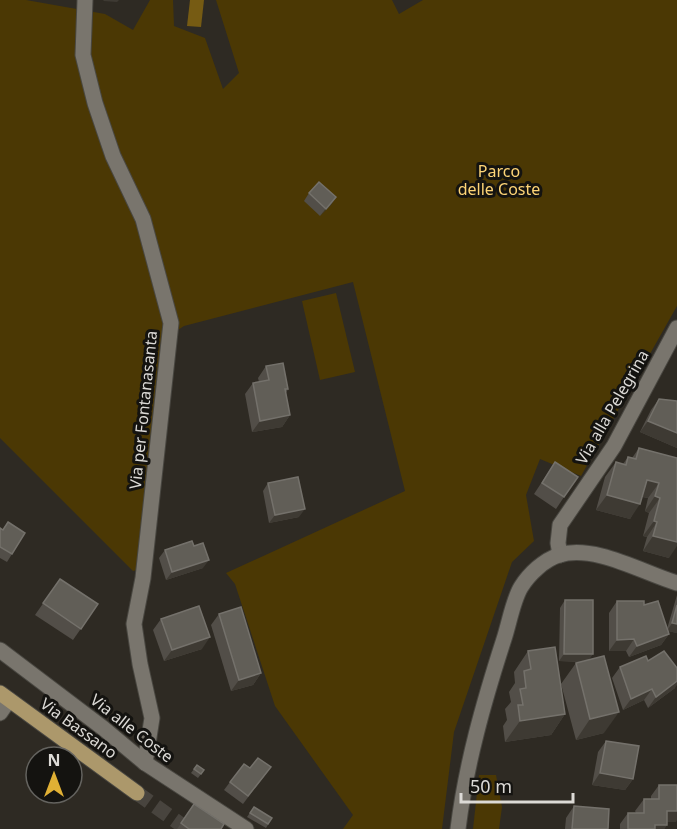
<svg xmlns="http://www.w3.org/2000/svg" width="677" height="829" viewBox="0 0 677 829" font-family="'Noto Sans',sans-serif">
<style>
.green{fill:#4b3804}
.water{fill:#765b13}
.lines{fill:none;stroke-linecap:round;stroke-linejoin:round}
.major-tunnel{stroke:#48443e;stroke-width:15;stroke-dasharray:15 8;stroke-linecap:butt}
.minor-casing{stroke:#494741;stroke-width:17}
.major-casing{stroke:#494741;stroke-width:17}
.minor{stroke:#79756d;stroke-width:15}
.major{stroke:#ac986b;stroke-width:15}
.wall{fill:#524e48}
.shaded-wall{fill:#3e3a33}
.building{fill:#615e57;stroke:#74716b;stroke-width:1.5}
.labels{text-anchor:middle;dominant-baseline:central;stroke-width:6;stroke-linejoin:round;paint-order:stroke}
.park-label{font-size:16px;fill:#fdd476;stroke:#141310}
.street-label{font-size:16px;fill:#dcdad6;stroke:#141310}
</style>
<rect width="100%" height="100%" fill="#2e2a23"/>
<g class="green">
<path d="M 0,0 L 26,0 L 105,14 L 133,30 L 150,0 L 173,0 L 174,26 L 205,38 L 223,89 L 239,73 L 216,0 L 392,0 L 399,14 L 423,0 L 677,0 L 677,306 L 581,476 L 540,459 L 526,495 L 534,541 L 512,562 L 454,732 L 442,829 L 343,829 L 353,815 L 275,706 L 235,584 L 226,573 L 405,491 L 353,282 L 184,326 L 161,341 L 141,569 L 133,571 L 0,438 Z"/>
<path d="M 336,293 L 355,372 L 320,380 L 302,301 Z"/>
<path d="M 479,775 L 496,775 L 502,807 L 499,829 L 473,829 Z"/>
</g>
<path class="water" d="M 190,0 L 204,0 L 201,27 L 187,26 Z"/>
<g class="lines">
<path class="major-tunnel" d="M 137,793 L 187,829"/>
<defs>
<g id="minor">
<path d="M 85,0 L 83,55 L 95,103 L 113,156 L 143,219 L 171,323 L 143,578 L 134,624 L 140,664 L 152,718 L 145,763"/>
<path d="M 560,555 L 558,543 L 560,525 L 614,446 L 677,328"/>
<path d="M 0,650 L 103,728 L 145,763 L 246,829"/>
<path d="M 0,713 L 9,700"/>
<path d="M 458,829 C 466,764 484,701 504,639 C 509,624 513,600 521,587 C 529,574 544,560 559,555 C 595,544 643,573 677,583"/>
</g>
<path id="major" d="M 0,693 L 137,793"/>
</defs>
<use href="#minor" class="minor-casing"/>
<use href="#major" class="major-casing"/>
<use href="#minor" class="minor"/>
<use href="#major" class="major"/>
</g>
<g class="wall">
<path d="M 309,193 L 336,197 L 320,216 L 304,201 Z"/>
<path d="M 266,366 L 288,389 L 286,393 L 290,415 L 282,427 L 252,432 L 245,394 L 253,383 L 259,382 L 258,378 Z"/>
<path d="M 659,399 L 677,401 L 677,448 L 640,432 L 651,410 Z"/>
<path d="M 639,448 L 677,458 L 669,558 L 643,551 L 647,537 L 643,536 L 649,513 L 645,511 L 648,498 L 642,497 L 630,519 L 596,510 L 605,477 L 616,462 L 623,464 L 628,457 L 632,458 Z"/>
<path d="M 555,462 L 564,497 L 556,509 L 534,494 Z"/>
<path d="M 268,483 L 299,517 L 269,523 L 263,491 Z"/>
<path d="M 8,522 L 12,554 L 7,562 L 0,558 L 0,528 L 2,530 Z"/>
<path d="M 165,550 L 203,568 L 166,580 L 159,558 Z"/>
<path d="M 60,579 L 98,604 L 73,640 L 35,615 Z"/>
<path d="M 677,595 L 677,633 L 668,631 L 669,634 L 661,645 L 629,657 L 626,651 L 609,651 L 609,613 L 617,601 L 644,605 L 667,629 Z"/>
<path d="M 565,600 L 593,654 L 588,660 L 604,733 L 576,740 L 561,684 L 576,663 L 583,662 L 559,661 L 560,608 Z"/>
<path d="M 219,614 L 261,673 L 253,685 L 231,691 L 211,625 Z"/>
<path d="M 161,619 L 202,649 L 164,661 L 153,630 Z"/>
<path d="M 528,651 L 565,714 L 551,735 L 505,742 L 503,726 L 507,720 L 505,709 L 511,702 L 509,692 L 515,683 L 514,672 Z"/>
<path d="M 648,661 L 675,688 L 648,708 L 644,700 L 623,710 L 612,678 L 620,667 Z"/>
<path d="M 606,741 L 633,779 L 625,790 L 592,785 L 598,752 Z"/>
<path d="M 197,765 L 204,770 L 198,778 L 191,773 Z"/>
<path d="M 265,775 L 243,804 L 224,790 L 230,782 Z"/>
<path d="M 659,785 L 676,822 L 667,822 L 667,825 L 664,829 L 620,829 L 620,824 L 628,813 L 636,813 L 635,811 L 644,799 L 651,799 L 651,796 Z"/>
<path d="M 194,804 L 221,829 L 177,829 Z"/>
<path d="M 574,806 L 608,829 L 565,829 L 566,818 Z"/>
<path d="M 254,807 L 272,818 L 266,828 L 247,817 Z"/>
</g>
<g class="shaded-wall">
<path d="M 104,0 L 119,0 L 117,2 L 103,1 Z"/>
<path d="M 336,197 L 331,205 L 320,216 L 326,209 Z"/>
<path d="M 290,415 L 282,427 L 252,432 L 260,421 Z"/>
<path d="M 648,421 L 677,433 L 677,448 L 640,432 Z"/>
<path d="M 647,480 L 659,483 L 648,498 L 637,495 Z"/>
<path d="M 607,495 L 640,504 L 630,519 L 596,510 Z"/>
<path d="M 655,496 L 660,498 L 649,513 L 645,511 Z"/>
<path d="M 305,509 L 299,517 L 269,523 L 275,515 Z"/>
<path d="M 654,521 L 657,522 L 647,537 L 643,536 Z"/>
<path d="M 653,536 L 677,542 L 677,546 L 669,558 L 643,551 Z"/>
<path d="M 209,560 L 203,568 L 166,580 L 172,572 Z"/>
<path d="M 672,623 L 677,624 L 677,633 L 667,631 Z"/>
<path d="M 669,634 L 661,645 L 629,657 L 637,646 Z"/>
<path d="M 210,637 L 202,649 L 164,661 L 172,650 Z"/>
<path d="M 634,639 L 626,651 L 609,651 L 617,640 Z"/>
<path d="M 564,654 L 593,654 L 587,662 L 559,661 Z"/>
<path d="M 261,673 L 253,685 L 231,691 L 239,680 Z"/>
<path d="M 677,681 L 677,685 L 675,688 L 648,708 L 656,697 Z"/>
<path d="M 652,689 L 644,700 L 623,710 L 631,699 Z"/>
<path d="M 619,712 L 604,733 L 576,740 L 590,719 Z"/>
<path d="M 565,714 L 551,735 L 505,742 L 520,721 Z"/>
<path d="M 600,773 L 633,779 L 625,790 L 592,785 Z"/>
<path d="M 667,811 L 677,811 L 677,820 L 676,822 L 659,822 Z"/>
<path d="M 655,825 L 667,825 L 664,829 L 652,829 Z"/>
</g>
<g class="building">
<path d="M 319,182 L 336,197 L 326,209 L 309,193 Z"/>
<path d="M 283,363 L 288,389 L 285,389 L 290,415 L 260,421 L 253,383 L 269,380 L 266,366 Z"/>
<path d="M 659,399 L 677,401 L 677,433 L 648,421 Z"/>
<path d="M 639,448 L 677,458 L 677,542 L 653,536 L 657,522 L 654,521 L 660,498 L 655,496 L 659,483 L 647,480 L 640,504 L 607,495 L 616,462 L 626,465 L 628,457 L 636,459 Z"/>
<path d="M 555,462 L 578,477 L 564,497 L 542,483 Z"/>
<path d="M 298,477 L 305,509 L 275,515 L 268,483 Z"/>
<path d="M 8,522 L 25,533 L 12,554 L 0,547 L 0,528 L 3,530 Z"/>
<path d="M 192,541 L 194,546 L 203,543 L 209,560 L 172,572 L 165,550 Z"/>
<path d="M 60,579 L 98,604 L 81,629 L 43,603 Z"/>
<path d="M 565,600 L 593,600 L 593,654 L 564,654 Z"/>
<path d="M 617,601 L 644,601 L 644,605 L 658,601 L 669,634 L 637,646 L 634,639 L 617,640 Z"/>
<path d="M 677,605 L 677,624 L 672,623 Z"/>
<path d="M 199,606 L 210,637 L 172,650 L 161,619 Z"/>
<path d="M 241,607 L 261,673 L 239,680 L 219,614 Z"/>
<path d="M 555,647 L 565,714 L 520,721 L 518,705 L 523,705 L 520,689 L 526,688 L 524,671 L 531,669 L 528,651 Z"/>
<path d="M 664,651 L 677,668 L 677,681 L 656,697 L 652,689 L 631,699 L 620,667 L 646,656 L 648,661 Z"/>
<path d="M 604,656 L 619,712 L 590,719 L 576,663 Z"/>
<path d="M 606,741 L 639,746 L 633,779 L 600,773 Z"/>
<path d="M 258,758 L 271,767 L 248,796 L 230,782 L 244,764 L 250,768 Z"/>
<path d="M 197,765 L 204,770 L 201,774 L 194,769 Z"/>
<path d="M 659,785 L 677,785 L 677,811 L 667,811 L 667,825 L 655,825 L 655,829 L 628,829 L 628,813 L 644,813 L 644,799 L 659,799 Z"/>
<path d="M 194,804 L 224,824 L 221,829 L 189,829 L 181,823 Z"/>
<path d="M 574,806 L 609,809 L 608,829 L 572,829 Z"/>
<path d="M 254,807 L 272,818 L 268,824 L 250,813 Z"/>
</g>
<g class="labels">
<g class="park-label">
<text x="499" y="171">Parco<tspan x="499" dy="18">delle Coste</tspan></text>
</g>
<g class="street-label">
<text transform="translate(612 407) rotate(-60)">Via alla Pelegrina</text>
<text transform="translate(143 410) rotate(-84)">Via per Fontanasanta</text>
<text transform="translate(79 728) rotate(36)">Via Bassano</text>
<text transform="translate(132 728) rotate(38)">Via alle Coste</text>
</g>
</g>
<g transform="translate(54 775)"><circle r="28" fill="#141310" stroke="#64635f" stroke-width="1.5"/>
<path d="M0-4.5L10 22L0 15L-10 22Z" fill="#e0b034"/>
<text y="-9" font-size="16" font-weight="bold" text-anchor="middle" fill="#dcdad6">N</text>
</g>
<path d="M461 793v9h112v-9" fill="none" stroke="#dcdad6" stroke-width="3"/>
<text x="470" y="793" font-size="18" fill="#dcdad6" stroke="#141310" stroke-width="4.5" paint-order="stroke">50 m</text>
</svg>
